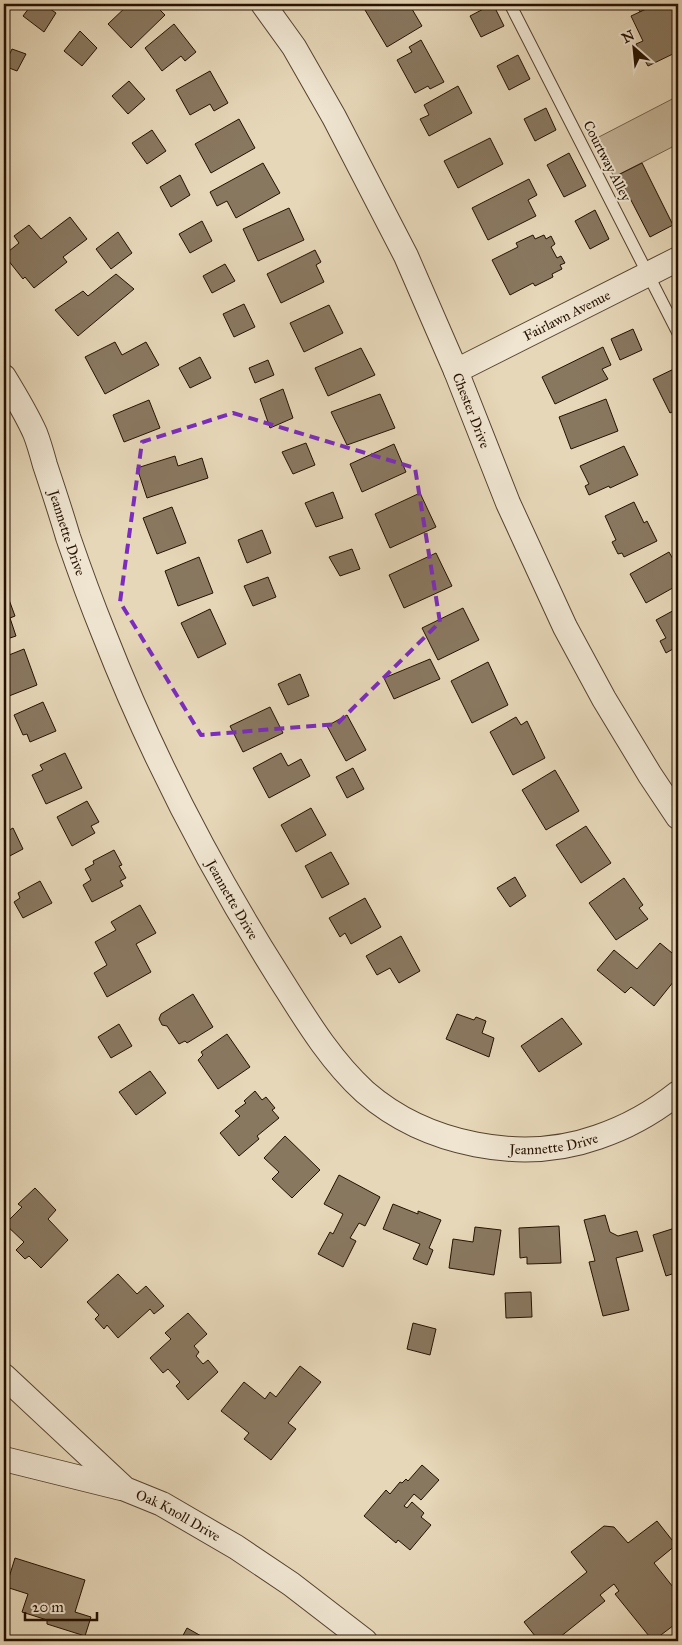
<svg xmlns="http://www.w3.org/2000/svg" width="682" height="1645" viewBox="0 0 682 1645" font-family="'IM FELL Great Primer',serif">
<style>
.green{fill:#c5b599;stroke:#75634c}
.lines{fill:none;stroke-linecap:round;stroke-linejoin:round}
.stream{stroke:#716049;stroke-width:8}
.building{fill:#897860;stroke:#251100}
.lane-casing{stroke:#55422e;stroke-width:13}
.street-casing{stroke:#55422e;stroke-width:26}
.lane{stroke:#efe5d1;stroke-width:11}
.street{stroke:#efe5d1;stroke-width:24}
.marked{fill:none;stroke:#7b2cbf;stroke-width:4;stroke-dasharray:10 6;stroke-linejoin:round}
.labels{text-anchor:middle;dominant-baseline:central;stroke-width:4;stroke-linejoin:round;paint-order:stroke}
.street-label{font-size:14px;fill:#251100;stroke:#efe5d1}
</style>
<rect width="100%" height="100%" fill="#e6d7b8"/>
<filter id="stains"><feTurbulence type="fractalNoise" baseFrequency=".004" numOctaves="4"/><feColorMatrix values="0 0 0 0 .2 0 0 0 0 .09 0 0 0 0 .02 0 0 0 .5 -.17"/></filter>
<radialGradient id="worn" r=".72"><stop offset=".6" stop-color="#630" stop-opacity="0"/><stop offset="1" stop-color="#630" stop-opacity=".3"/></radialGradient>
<path class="green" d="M 678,96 L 678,144 L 614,177 L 595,139 Z"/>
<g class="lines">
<path class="stream" d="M 677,1146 L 678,1148"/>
</g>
<g class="building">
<path d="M 32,4 L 43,4 L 56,13 L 44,32 L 23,16 Z"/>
<path d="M 129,4 L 154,4 L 165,15 L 131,48 L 108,24 Z"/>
<path d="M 376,4 L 409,4 L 422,26 L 387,47 L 365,10 Z"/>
<path d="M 493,4 L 504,26 L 481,37 L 470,16 Z"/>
<path d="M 636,4 L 657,4 L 640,12 Z"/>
<path d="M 657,4 L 678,4 L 678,43 L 674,45 L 677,52 L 648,66 L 636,44 L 643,41 L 631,16 Z"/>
<path d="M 174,24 L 196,52 L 185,61 L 181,56 L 162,71 L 145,48 Z"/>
<path d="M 80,31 L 97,48 L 82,66 L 64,51 Z"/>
<path d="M 421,40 L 444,82 L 430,89 L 428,86 L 415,93 L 397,60 L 412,52 L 409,47 Z"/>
<path d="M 12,49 L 26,54 L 17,71 L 4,66 Z"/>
<path d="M 518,55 L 530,79 L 509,90 L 497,66 Z"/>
<path d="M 210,71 L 228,103 L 214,111 L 210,104 L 190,115 L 176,90 Z"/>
<path d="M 129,81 L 145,99 L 128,114 L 112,96 Z"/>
<path d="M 458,86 L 472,113 L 429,136 L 420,119 L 429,115 L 424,105 Z"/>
<path d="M 546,108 L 556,130 L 535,141 L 524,119 Z"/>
<path d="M 239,119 L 255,148 L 211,173 L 195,144 Z"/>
<path d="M 152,130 L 166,151 L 147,164 L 132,143 Z"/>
<path d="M 490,138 L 503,164 L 458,188 L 444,161 Z"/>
<path d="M 569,153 L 586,186 L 564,197 L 547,165 Z"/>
<path d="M 263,163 L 280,193 L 236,218 L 227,201 L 217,206 L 210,192 Z"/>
<path d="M 642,163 L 673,225 L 650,237 L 618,175 Z"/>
<path d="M 180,175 L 190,195 L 171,207 L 160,187 Z"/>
<path d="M 529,179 L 537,195 L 528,200 L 536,216 L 488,240 L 472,208 Z"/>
<path d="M 289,208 L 304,240 L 258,261 L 243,229 Z"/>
<path d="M 595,210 L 609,239 L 590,249 L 575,221 Z"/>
<path d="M 70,217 L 87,239 L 63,257 L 67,262 L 34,288 L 25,277 L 23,279 L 4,255 L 19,243 L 14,236 L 29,225 L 41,239 Z"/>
<path d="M 202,221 L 212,241 L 190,253 L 179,234 Z"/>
<path d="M 118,232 L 132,253 L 111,269 L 96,249 Z"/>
<path d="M 533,235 L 535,239 L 544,235 L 546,239 L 551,236 L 555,244 L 551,247 L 557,258 L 561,256 L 565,263 L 560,265 L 562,269 L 552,274 L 553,277 L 535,286 L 533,283 L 510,295 L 492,260 L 518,247 L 516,243 Z"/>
<path d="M 315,250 L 321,262 L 316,265 L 324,282 L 281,303 L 267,274 Z"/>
<path d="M 225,264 L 235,281 L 212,293 L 203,276 Z"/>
<path d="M 116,274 L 134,289 L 78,336 L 55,310 L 83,291 L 88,296 Z"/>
<path d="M 244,304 L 255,327 L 234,337 L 223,314 Z"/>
<path d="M 329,305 L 343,333 L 304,352 L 290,323 Z"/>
<path d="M 633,329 L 642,350 L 620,360 L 611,339 Z"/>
<path d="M 115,342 L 122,355 L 146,342 L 159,365 L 105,394 L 85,357 Z"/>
<path d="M 603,347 L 611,365 L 602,369 L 608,379 L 555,404 L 542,377 Z"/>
<path d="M 361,348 L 375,375 L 328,396 L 315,368 Z"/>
<path d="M 200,357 L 211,378 L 190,388 L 179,368 Z"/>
<path d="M 268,360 L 274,375 L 255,383 L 249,368 Z"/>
<path d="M 678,367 L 678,409 L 670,413 L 653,379 Z"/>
<path d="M 283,389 L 293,418 L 270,428 L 260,399 Z"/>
<path d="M 380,394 L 395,428 L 347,445 L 331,412 Z"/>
<path d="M 606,399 L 618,431 L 571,449 L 559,417 Z"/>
<path d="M 149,400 L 160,428 L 124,442 L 113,415 Z"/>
<path d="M 306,443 L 315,465 L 293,474 L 282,452 Z"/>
<path d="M 394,444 L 406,472 L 362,492 L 350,464 Z"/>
<path d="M 624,446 L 638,475 L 610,488 L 609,486 L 589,495 L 585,486 L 589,484 L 580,466 Z"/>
<path d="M 175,456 L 178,466 L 202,458 L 208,478 L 147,498 L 137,468 Z"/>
<path d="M 333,492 L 343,518 L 316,527 L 305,503 Z"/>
<path d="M 420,493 L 436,527 L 390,548 L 375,514 Z"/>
<path d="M 634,502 L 644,523 L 647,521 L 657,541 L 624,557 L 622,553 L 618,554 L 612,542 L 616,540 L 605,516 Z"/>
<path d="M 172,507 L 186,543 L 157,554 L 143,518 Z"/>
<path d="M 262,530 L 271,553 L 247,563 L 238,540 Z"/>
<path d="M 352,549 L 360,569 L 340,576 L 329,557 Z"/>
<path d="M 669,552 L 678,568 L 678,585 L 646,603 L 630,574 Z"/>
<path d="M 436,553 L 452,586 L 404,608 L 389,575 Z"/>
<path d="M 199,557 L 213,593 L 178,606 L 165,571 Z"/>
<path d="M 268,577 L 276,597 L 253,606 L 244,586 Z"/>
<path d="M 8,597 L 15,616 L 10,618 L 16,636 L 4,640 L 4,598 Z"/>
<path d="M 463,608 L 479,640 L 438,660 L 422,628 Z"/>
<path d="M 678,608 L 678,646 L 666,653 L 660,641 L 666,638 L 656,620 Z"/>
<path d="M 210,609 L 226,644 L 198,658 L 181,623 Z"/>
<path d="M 24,649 L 37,685 L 9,696 L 6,687 L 4,687 L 4,672 L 7,671 L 4,663 L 4,657 Z"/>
<path d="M 430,659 L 440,679 L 394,699 L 384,678 Z"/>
<path d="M 488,662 L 508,705 L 472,723 L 451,681 Z"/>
<path d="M 300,674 L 309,696 L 288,705 L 278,684 Z"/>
<path d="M 43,702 L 56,731 L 30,742 L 27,734 L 23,735 L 14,715 Z"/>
<path d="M 270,707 L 283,733 L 243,752 L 230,726 Z"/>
<path d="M 347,715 L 366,750 L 346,761 L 327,726 Z"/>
<path d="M 516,717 L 521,725 L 527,721 L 545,758 L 513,775 L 490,732 Z"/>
<path d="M 65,753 L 82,788 L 46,804 L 32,775 L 43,770 L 40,765 Z"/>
<path d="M 281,753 L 288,766 L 301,759 L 310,776 L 269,798 L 253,768 Z"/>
<path d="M 353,768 L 364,789 L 347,798 L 336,777 Z"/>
<path d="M 555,770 L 579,811 L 546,830 L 522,790 Z"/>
<path d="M 87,801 L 99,822 L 91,826 L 95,833 L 72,846 L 57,817 Z"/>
<path d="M 311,808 L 326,835 L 296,852 L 281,825 Z"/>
<path d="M 586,826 L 611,863 L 581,883 L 556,845 Z"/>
<path d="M 13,828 L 23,849 L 4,859 L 4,833 Z"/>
<path d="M 114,850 L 122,865 L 119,866 L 126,878 L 120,881 L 123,886 L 92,902 L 83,885 L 91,880 L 85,869 L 94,864 L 93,861 Z"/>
<path d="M 331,852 L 349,884 L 322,898 L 305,866 Z"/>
<path d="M 515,877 L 526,896 L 510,907 L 497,888 Z"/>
<path d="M 624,878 L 643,905 L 639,908 L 648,919 L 616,940 L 589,903 Z"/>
<path d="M 40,881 L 52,903 L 23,918 L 14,902 L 20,898 L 18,893 Z"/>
<path d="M 365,898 L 381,927 L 351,944 L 345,933 L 340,937 L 329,918 Z"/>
<path d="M 140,905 L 156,933 L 136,944 L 151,972 L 107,997 L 94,973 L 107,965 L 95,942 L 116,930 L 111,922 Z"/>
<path d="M 401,936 L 420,971 L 399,983 L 390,968 L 377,975 L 366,956 Z"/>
<path d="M 660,943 L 678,958 L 678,976 L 654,1006 L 631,987 L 625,993 L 597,970 L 614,950 L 637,969 Z"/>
<path d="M 193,994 L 213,1027 L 187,1043 L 185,1041 L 179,1044 L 167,1026 L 162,1025 L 159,1019 L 161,1014 Z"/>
<path d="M 457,1014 L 474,1020 L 476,1017 L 486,1021 L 482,1033 L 494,1038 L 489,1057 L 446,1039 Z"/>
<path d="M 562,1018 L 582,1044 L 539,1072 L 521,1046 Z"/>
<path d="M 119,1024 L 132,1046 L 111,1058 L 98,1037 Z"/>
<path d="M 227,1034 L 250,1067 L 218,1089 L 198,1060 L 203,1055 L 201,1052 Z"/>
<path d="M 150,1071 L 166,1093 L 136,1115 L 119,1092 Z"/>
<path d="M 255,1091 L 262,1100 L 266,1097 L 275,1108 L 272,1110 L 279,1118 L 257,1136 L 259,1139 L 239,1156 L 220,1133 L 240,1116 L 235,1111 L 246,1103 L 244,1101 Z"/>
<path d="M 285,1136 L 320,1170 L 292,1198 L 272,1179 L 279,1172 L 264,1158 Z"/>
<path d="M 339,1175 L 380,1197 L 365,1226 L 359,1223 L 350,1238 L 356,1241 L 343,1267 L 318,1254 L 330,1232 L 333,1234 L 343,1214 L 324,1204 Z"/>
<path d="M 35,1188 L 56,1210 L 48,1219 L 68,1240 L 41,1268 L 29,1256 L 25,1259 L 16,1250 L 24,1242 L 5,1224 L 22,1207 L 18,1204 Z"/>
<path d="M 393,1204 L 418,1214 L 418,1211 L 441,1220 L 429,1248 L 433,1250 L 427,1265 L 413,1259 L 420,1244 L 383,1229 Z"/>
<path d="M 605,1215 L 610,1232 L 618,1236 L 637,1231 L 643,1251 L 616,1258 L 629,1310 L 603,1316 L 589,1262 L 595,1261 L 584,1220 Z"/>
<path d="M 559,1226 L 561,1263 L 527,1264 L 527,1257 L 520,1258 L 519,1228 Z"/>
<path d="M 475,1227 L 501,1230 L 494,1275 L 449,1268 L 453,1239 L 473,1242 Z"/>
<path d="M 675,1228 L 678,1237 L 678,1272 L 666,1276 L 653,1235 Z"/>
<path d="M 118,1274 L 137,1294 L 146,1286 L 164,1306 L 154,1314 L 150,1309 L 118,1338 L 107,1325 L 104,1329 L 95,1319 L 99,1315 L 87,1302 Z"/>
<path d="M 531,1292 L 532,1317 L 506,1318 L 505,1293 Z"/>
<path d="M 188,1313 L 207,1334 L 194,1346 L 199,1352 L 196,1356 L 203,1364 L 208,1360 L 218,1372 L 188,1400 L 176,1386 L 180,1382 L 168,1369 L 163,1373 L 150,1358 L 171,1339 L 165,1333 Z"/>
<path d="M 413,1323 L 436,1329 L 430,1355 L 407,1349 Z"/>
<path d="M 300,1366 L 321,1382 L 288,1423 L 296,1429 L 271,1460 L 244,1439 L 249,1433 L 221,1411 L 244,1382 L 265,1399 L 270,1392 L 276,1397 Z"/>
<path d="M 422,1465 L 439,1480 L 421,1500 L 414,1494 L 404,1506 L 407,1508 L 412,1502 L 424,1513 L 421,1517 L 431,1525 L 410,1550 L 398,1540 L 396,1543 L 364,1516 L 386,1490 L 390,1494 L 400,1482 L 402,1483 L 406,1479 L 408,1481 Z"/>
<path d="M 657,1521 L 676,1545 L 654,1563 L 673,1587 L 678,1582 L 678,1622 L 653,1641 L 615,1594 L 619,1591 L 614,1584 L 600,1595 L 605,1601 L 555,1641 L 539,1641 L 524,1622 L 587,1572 L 571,1552 L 604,1526 L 614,1527 L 628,1543 Z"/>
<path d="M 15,1558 L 85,1580 L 75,1612 L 91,1617 L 85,1636 L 47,1624 L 47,1620 L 22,1612 L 28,1594 L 6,1587 Z"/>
<path d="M 187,1628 L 210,1641 L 180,1641 Z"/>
</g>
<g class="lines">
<defs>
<path id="lane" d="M 510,4 L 678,333"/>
<g id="street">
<path id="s1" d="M 263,4 L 294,47 L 334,117 L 406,256 L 456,371 L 508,503 L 565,627 L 604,699 L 650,775 L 678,817"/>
<path id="s2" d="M 456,371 L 678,259"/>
<path id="s3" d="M 4,377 C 15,395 26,413 35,433 C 39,443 42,454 45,465 C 53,489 61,513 68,537 C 79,569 91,602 104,634 C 151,754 210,868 279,977 C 305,1018 329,1059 365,1092 C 426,1145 522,1164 598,1137 C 628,1127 654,1112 678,1093"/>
<path id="s4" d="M 4,1376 L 125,1489 L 162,1504 L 236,1547 L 291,1584 L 365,1641"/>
<path d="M 4,1459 L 121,1488"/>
</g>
</defs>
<use href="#lane" class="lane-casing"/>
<use href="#street" class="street-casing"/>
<use href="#lane" class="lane"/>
<use href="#street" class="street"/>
</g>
<path class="marked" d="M 233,413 L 415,468 L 440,622 L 337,724 L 201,735 L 120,602 L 142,442 Z"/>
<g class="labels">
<g class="street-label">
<text transform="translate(607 161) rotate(63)">Courtway Alley</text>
<text stroke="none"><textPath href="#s2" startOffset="124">Fairlawn Avenue</textPath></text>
<text stroke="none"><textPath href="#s1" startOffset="458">Chester Drive</textPath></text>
<text stroke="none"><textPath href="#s3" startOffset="169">Jeannette Drive</textPath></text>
<text stroke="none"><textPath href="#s3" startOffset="572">Jeannette Drive</textPath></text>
<text stroke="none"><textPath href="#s3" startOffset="1009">Jeannette Drive</textPath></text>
<text stroke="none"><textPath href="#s4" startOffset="225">Oak Knoll Drive</textPath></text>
</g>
</g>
<rect width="682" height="1645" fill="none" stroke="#e6d7b8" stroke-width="20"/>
<rect x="5" y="5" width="672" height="1635" fill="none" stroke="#251100" stroke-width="2.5"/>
<rect x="10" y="10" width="662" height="1625" fill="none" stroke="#251100"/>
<g transform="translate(634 48) rotate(333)" stroke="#efe5d1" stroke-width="4" paint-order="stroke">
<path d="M0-4L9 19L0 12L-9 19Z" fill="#251100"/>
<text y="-8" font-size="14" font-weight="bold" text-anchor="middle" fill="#251100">N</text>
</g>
<path d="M25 1612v8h72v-8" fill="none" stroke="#251100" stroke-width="2.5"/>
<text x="32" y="1612" font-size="15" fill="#251100" stroke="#efe5d1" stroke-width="4" paint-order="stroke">20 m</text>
<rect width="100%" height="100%" filter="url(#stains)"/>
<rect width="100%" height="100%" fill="url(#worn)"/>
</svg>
